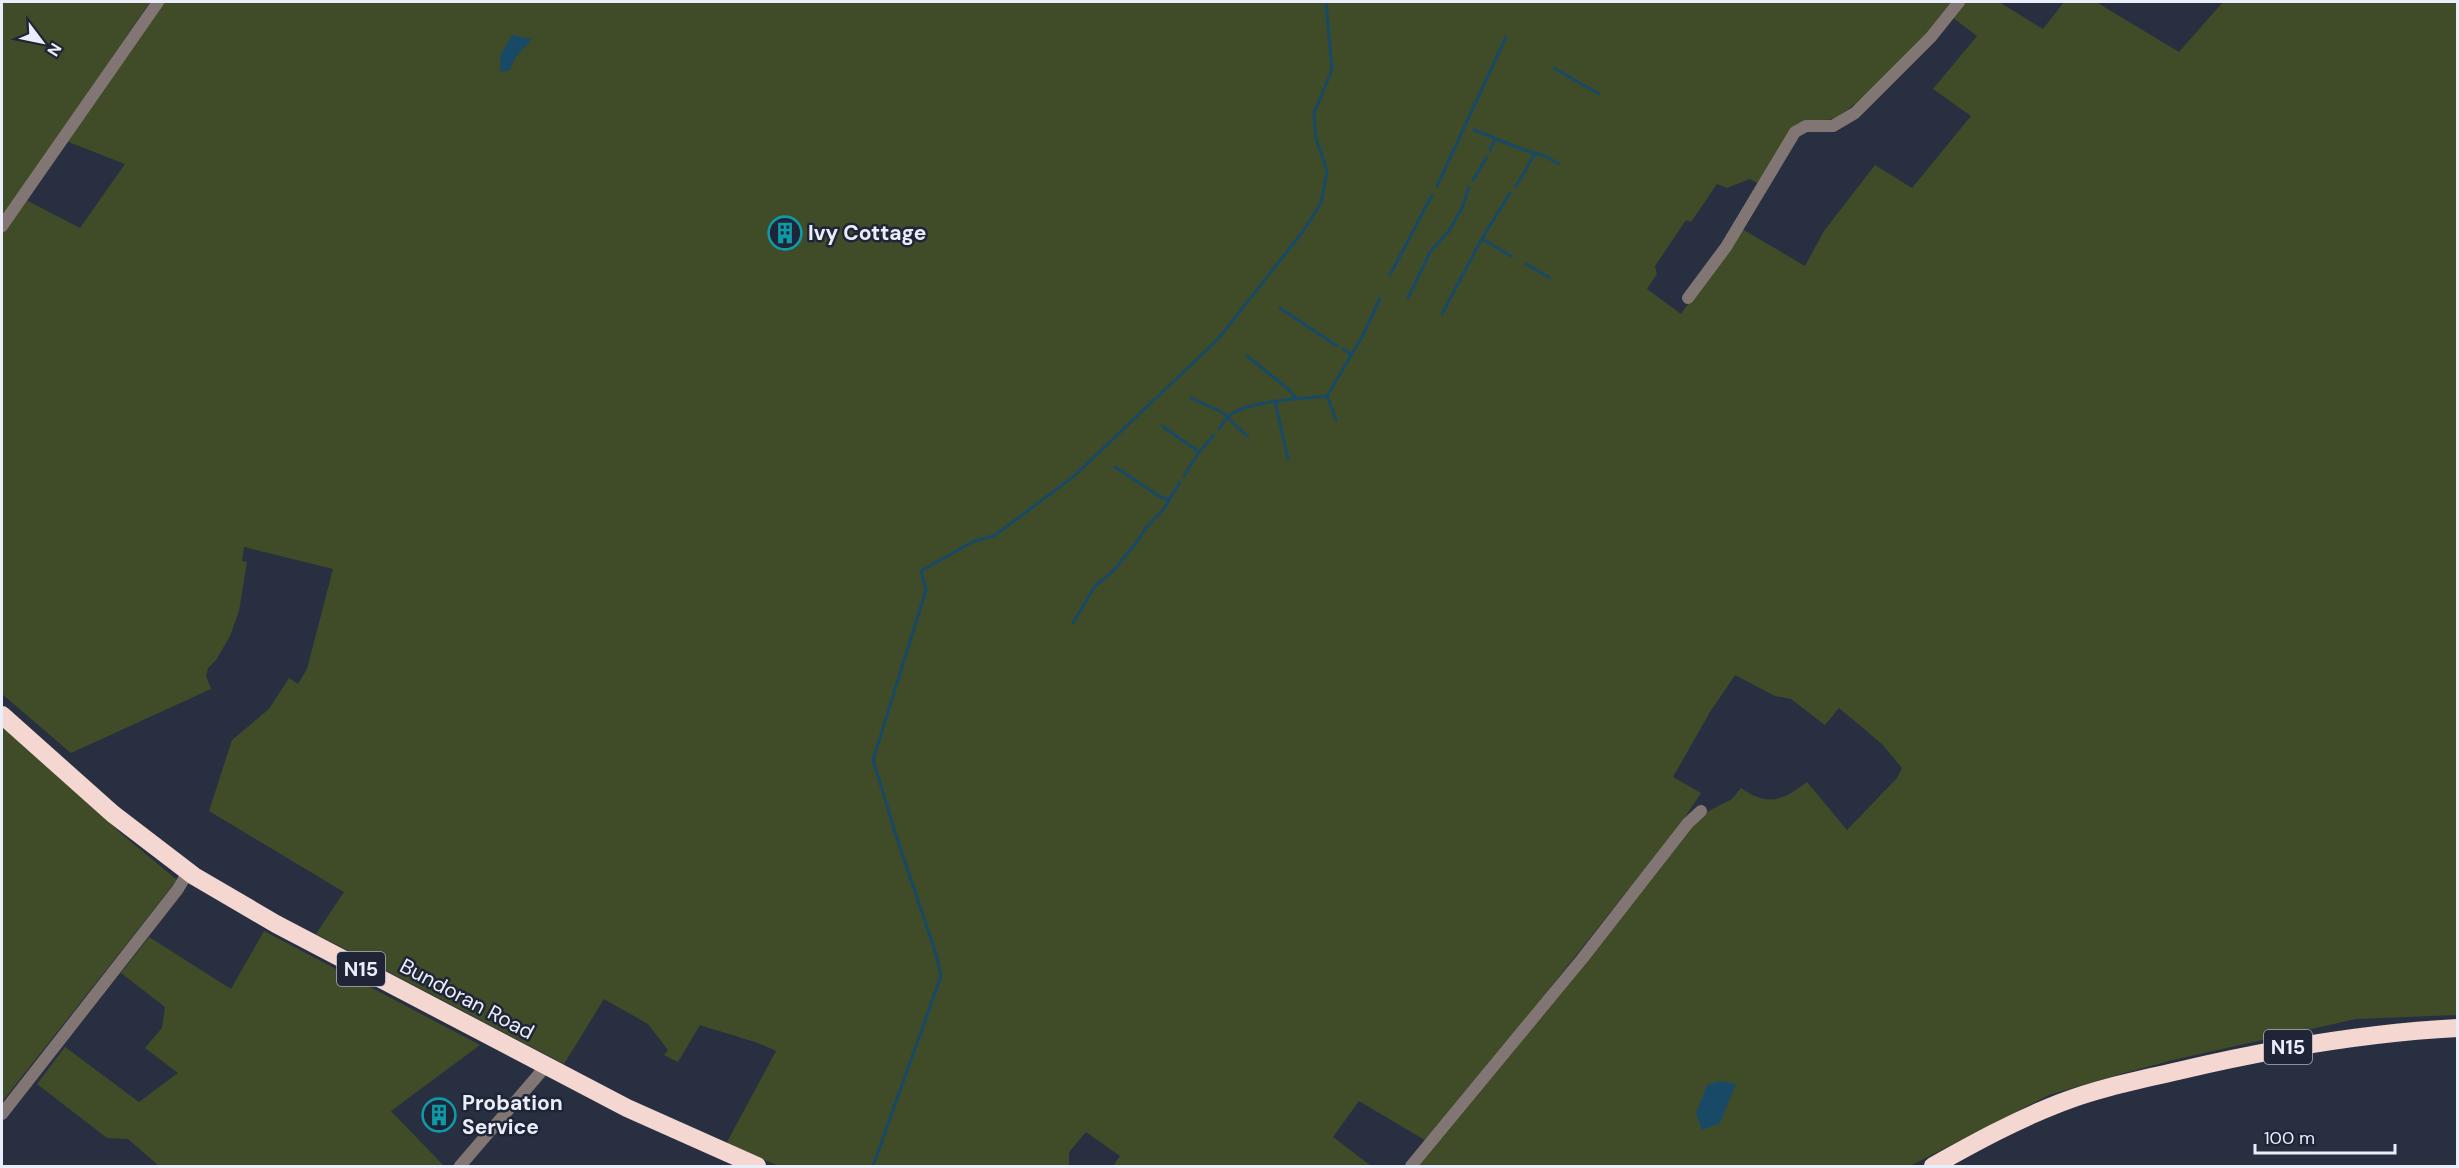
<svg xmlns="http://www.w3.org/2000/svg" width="2459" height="1168" viewBox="0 0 2459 1168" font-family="'DM Sans',sans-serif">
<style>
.green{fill:#404c28}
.water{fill:#184966}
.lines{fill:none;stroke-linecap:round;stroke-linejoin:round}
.stream{stroke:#184966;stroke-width:3}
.minor{stroke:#827674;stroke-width:12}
.highway{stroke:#f5d7d2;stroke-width:18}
.labels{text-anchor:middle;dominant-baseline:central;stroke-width:5;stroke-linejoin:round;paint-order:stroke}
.shield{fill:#1f2537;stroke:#acb2c0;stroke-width:1.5}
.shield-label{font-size:20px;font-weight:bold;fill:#e9eefa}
.poi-label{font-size:21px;font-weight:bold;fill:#e9eefa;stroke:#1f2537;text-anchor:start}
.street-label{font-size:21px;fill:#e9eefa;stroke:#1f2537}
</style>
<rect width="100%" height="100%" fill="#282f41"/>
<g class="green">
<path d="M 2,2 L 150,2 L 2,218 Z"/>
<path d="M 164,2 L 1954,2 L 1926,37 L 1872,90 L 1836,119 L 1812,121 L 1759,184 L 1750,179 L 1727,188 L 1717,184 L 1691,222 L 1686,220 L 1655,266 L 1657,274 L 1647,289 L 1681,314 L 1742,229 L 1805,266 L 1824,231 L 1875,165 L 1912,188 L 1971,116 L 1933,89 L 1977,36 L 1952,17 L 1966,2 L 1999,2 L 2043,29 L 2064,2 L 2096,2 L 2179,52 L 2223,2 L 2457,2 L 2457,1015 L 2356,1019 L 2173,1060 L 2121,1074 L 2049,1095 L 1910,1166 L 1417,1166 L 1688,829 L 1703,814 L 1732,799 L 1741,788 C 1768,807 1782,801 1807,782 L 1847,830 L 1897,778 L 1902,768 L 1882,744 L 1839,708 L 1825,725 L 1791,699 L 1775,696 L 1735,675 L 1710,712 L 1673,777 L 1701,793 L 1669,841 L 1623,896 L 1428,1142 L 1359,1101 L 1333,1137 L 1371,1166 L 1113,1166 L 1120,1156 L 1086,1132 L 1069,1152 L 1069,1166 L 779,1166 L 726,1144 L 776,1051 C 752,1039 726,1034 700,1025 L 678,1062 L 664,1055 L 668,1050 L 648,1024 L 604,999 L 564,1064 L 316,934 L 344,892 L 209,811 L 232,740 L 269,709 L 289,678 L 298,684 L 307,669 L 333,569 L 244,547 L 242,561 L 247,562 L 239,611 L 230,636 L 216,660 L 208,668 L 206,676 L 211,689 L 71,753 L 2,694 L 2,234 L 26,200 L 80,228 L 125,164 L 66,141 Z"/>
<path d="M 2,724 L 124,836 L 177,880 L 2,1102 Z"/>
<path d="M 264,931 L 480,1045 L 391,1111 L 444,1166 L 159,1166 L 128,1139 L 107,1138 L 37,1084 L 65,1047 L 139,1102 L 178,1073 L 145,1048 L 162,1028 L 165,1007 L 121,973 L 149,937 L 231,989 Z"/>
</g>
<g class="water">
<path d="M 512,35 L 532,39 L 515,58 L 510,70 L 500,72 L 501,54 Z"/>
<path d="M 1720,1081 L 1736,1084 L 1720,1123 L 1702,1130 L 1696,1113 L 1707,1085 Z"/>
</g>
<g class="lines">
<g class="stream">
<path d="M 1554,68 L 1599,94"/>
<path d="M 1474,130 L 1524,150 L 1545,156 L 1559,164"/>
<path d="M 1490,150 L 1494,142"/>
<path d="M 1527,167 L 1535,153"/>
<path d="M 1473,180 L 1487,157"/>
<path d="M 1437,186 L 1506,37"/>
<path d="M 1515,187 L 1526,170"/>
<path d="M 1484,240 L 1511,256"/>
<path d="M 1526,264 L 1550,278"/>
<path d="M 1390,275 L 1432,195"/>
<path d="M 1408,298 L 1430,252 L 1449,231 L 1462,208 L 1469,187"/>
<path d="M 1280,308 L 1337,346"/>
<path d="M 1442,314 L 1481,240 L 1510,193"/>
<path d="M 1343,349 L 1352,355"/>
<path d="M 1247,356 L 1287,388 L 1297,399"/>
<path d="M 1191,398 L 1222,412 L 1248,437"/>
<path d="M 1275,401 L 1288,459"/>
<path d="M 1336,420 L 1327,396 L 1363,335 L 1380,298"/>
<path d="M 1162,426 L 1199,452"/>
<path d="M 1219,429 C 1222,425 1224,420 1228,417 C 1244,401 1304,398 1327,396"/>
<path d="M 1115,467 L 1159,496 L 1169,500 L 1180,482"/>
<path d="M 1184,476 L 1199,452 L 1214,435"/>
<path d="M 1073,623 L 1095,586 L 1112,572 L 1137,542 L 1145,529 L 1164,509 L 1169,500"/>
<path d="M 873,1166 L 941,976 L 936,954 L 896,835 L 873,760 L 926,590 L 921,571 L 974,541 L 994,536 L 1073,477 L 1218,339 L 1304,230 L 1321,203 L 1327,170 L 1316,139 L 1314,113 L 1332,70 L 1326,2"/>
</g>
<g class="minor">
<path d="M 2,226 L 158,2"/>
<path d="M 1688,298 L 1726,247 L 1795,132 L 1806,126 L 1833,126 L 1855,113 L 1931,37 L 1959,2"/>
<path d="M 2,1114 L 178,889 L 188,872"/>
<path d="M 460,1166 L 546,1066"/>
<path d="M 1411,1166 L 1582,959 L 1688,823 L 1701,811"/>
</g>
<g class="highway">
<path d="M 2,715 L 113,814 L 194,876 L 276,924 L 627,1108 L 757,1166"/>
<path d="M 1933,1166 C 1974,1143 2016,1120 2060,1103 C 2098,1088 2139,1080 2178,1071 C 2271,1049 2362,1033 2458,1028"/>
</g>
</g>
<defs>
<symbol id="building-ring" viewBox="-11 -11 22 22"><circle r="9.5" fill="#1f2537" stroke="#0f9aa8" stroke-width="1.5"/><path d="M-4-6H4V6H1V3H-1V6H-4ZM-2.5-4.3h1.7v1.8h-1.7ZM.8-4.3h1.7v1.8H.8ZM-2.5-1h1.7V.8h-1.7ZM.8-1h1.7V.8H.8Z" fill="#0f9aa8"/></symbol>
</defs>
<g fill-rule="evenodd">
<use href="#building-ring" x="766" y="214" width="38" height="38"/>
<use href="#building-ring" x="420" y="1096" width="38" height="38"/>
</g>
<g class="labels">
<g class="shield">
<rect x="337" y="952" width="48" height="34" rx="4.5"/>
<rect x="2264" y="1030" width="48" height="34" rx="4.5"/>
</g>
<g class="shield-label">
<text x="361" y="969">N15</text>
<text x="2288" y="1047">N15</text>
</g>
<g class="poi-label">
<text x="808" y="233">Ivy Cottage</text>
<text x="462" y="1103">Probation<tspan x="462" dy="24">Service</tspan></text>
</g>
<g class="street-label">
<text transform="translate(467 999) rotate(28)">Bundoran Road</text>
</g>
</g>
<rect width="2459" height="1168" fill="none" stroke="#e9eefa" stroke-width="6"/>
<g transform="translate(42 42) rotate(122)" stroke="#1f2537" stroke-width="4.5" paint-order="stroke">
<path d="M0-4.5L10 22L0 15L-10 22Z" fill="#e9eefa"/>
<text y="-9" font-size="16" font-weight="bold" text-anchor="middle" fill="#e9eefa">N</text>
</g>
<path d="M2255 1144v9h140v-9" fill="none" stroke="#e9eefa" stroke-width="3"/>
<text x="2264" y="1144" font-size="18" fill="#e9eefa" stroke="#1f2537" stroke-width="4.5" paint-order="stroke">100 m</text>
</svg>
